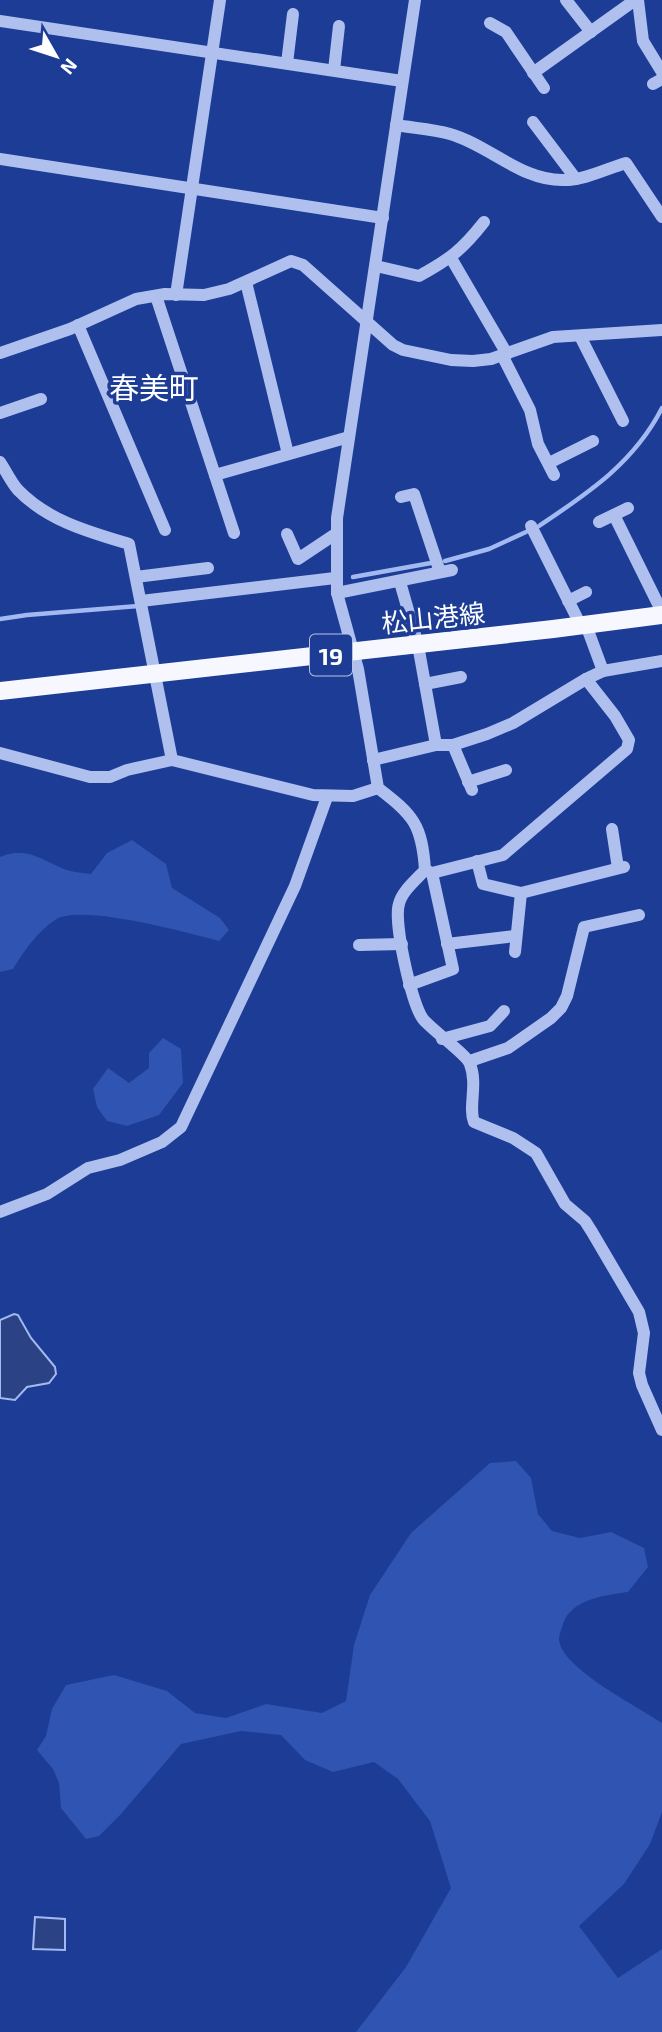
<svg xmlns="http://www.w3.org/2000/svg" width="662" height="2032" viewBox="0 0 662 2032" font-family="'Exo 2','Noto Sans JP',sans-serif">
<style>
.green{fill:#3054b2}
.water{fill:#2b4285;stroke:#a2b9f1;stroke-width:2}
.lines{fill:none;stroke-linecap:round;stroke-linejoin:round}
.stream{stroke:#a2b9f1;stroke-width:4.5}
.minor{stroke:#afc0ef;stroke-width:12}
.major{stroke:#f7f8ff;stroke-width:18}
.labels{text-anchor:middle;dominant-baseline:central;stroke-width:7;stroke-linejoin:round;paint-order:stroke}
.shield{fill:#1c3c95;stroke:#bbc4df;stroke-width:2}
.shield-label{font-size:24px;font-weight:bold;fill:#fff}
.street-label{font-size:26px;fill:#fff;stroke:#1c3c95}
.quarter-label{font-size:30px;fill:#fff;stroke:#1c3c95}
</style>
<rect width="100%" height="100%" fill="#1c3c95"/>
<g class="green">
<path d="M 132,840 L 166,864 L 172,888 L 220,918 L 229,930 L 219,941 C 188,933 79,903 55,920 C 37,932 24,951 13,969 L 0,972 L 0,857 C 27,846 39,859 64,869 C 72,872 82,873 91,874 L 107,853 Z"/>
<path d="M 163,1038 L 181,1049 L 183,1083 L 159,1115 L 127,1126 L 107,1121 L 97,1107 L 93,1089 L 108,1068 L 129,1083 L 149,1068 L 149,1053 Z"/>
<path d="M 516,1461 L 531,1478 L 538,1514 L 552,1531 L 580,1538 L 611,1532 L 644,1548 L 648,1567 L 628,1592 C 606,1595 571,1599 563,1624 C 562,1628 559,1635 559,1639 C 560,1668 639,1707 662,1723 L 662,1812 L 650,1844 L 624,1884 L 579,1926 L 618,1978 L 662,1949 L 662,2032 L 356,2032 L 406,1967 L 451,1888 L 430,1821 L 398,1779 L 374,1762 L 333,1772 L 305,1760 L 281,1735 L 241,1731 L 181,1744 L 121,1814 L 99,1836 L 86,1839 L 61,1808 L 59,1783 L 53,1769 L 37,1750 L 46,1736 L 52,1709 L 66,1685 L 114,1675 L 167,1691 L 195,1713 L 226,1718 L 266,1704 L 322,1713 L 346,1701 L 354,1645 L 370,1595 L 411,1533 L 490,1463 Z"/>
</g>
<g class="water">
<path d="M 14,1314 L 18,1315 L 31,1338 L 55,1367 L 56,1374 L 49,1383 L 27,1387 L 15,1400 L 0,1398 L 0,1320 Z"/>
<path d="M 35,1917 L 65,1919 L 65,1950 L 33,1949 Z"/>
</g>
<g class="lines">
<g class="stream">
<path d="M 539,526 C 588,493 634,463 662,408"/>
<path d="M 445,561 L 489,549 L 526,532"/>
<path d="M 353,577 L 431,563"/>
<path d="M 0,619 L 27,615 L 138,606"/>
</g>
<g class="minor">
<path d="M 415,0 L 337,518 L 337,593 L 358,669 L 378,788 C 413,815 422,824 425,870 C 416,880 402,891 399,904 C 393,922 412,1005 423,1019 C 432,1030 467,1055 470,1064 C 478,1085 468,1107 474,1122 L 513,1138 L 536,1153 L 565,1204 L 585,1221 L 592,1232 L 639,1312 L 644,1333 L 639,1373 L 642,1385 L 662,1430"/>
<path d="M 566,0 L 591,32"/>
<path d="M 638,0 L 643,41 L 662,72"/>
<path d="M 0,21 L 402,81"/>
<path d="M 490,23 L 506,32 L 544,88"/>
<path d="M 287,63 L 293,14"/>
<path d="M 334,70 L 339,26"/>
<path d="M 533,73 L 635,0"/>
<path d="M 653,84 L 662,79"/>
<path d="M 533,122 L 576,179"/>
<path d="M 396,125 C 413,128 433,129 450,134 C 489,145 521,181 564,180 C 585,180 606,169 626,163 L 662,217"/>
<path d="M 0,159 L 383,218"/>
<path d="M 451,258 L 507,354"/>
<path d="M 376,266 L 419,276 C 450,259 462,250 484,222"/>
<path d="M 246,282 L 288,454"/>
<path d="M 176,295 L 220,0"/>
<path d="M 156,296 L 234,533"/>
<path d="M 78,325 L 165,530"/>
<path d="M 580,336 L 623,421"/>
<path d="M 0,353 L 70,329 L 136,299 L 165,294 L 204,295 L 229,289 L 291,261 L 303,265 L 393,345 L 403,350 L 451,360 L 473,361 L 491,359 L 553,337 L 662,330"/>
<path d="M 502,355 L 530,410 L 538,444 L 554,475"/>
<path d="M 0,413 L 41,399"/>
<path d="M 0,462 C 6,471 11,482 18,490 C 48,521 89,532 129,544 L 172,760"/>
<path d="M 549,463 L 593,441"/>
<path d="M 215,475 L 349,437"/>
<path d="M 401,497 L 414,494 L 440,572"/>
<path d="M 614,515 L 662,612"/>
<path d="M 599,522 L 628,508"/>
<path d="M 531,526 L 581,626"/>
<path d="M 287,534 L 298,559 L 337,533"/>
<path d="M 136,577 L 208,568"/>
<path d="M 400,582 L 418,645 L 436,745"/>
<path d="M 337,593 L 452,570"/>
<path d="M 141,601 L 335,578"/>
<path d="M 568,601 L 586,592"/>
<path d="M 586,625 L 603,671"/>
<path d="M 425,684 L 461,677"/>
<path d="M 453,745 L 472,790"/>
<path d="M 0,753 L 90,777 L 110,777 L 127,770 L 172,760 L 313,795 L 353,796 L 378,788"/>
<path d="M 373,760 L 436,745 L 453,745 L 487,734 L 513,723 L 586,679 L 603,671 L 662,661"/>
<path d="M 468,782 L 506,770"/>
<path d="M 612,829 L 618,868"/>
<path d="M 477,861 L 483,884 L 521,893 L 624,867"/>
<path d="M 425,870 L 432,873 L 503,855 L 627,749 L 629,740 L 615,716 L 586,679"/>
<path d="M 447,944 L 515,936"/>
<path d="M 359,945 L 402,944"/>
<path d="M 515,952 L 521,893"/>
<path d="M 409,985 L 453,969 L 432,873"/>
<path d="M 442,1039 L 490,1026 L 504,1011"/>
<path d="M 470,1061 L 508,1048 L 551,1018 L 561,1008 L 567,996 L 584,927 L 639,915"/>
<path d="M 0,1212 L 47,1194 L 88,1168 L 120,1160 L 162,1142 L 181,1127 L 295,886 L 327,797"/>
</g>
<path class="major" d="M 0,691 L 553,629 L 662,615"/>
</g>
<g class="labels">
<rect class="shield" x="310" y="634.5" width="42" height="41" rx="5"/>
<g class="shield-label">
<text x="331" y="655">19</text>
</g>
<g class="street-label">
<text transform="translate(433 617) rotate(-6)">松山港線</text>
</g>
<g class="quarter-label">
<text x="154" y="387">春美町</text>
</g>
</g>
<g transform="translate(56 56) rotate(129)" stroke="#1c3c95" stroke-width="5" paint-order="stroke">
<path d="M0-5L12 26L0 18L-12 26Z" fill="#ffffff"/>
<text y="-10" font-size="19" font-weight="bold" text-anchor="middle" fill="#ffffff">N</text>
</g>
</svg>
